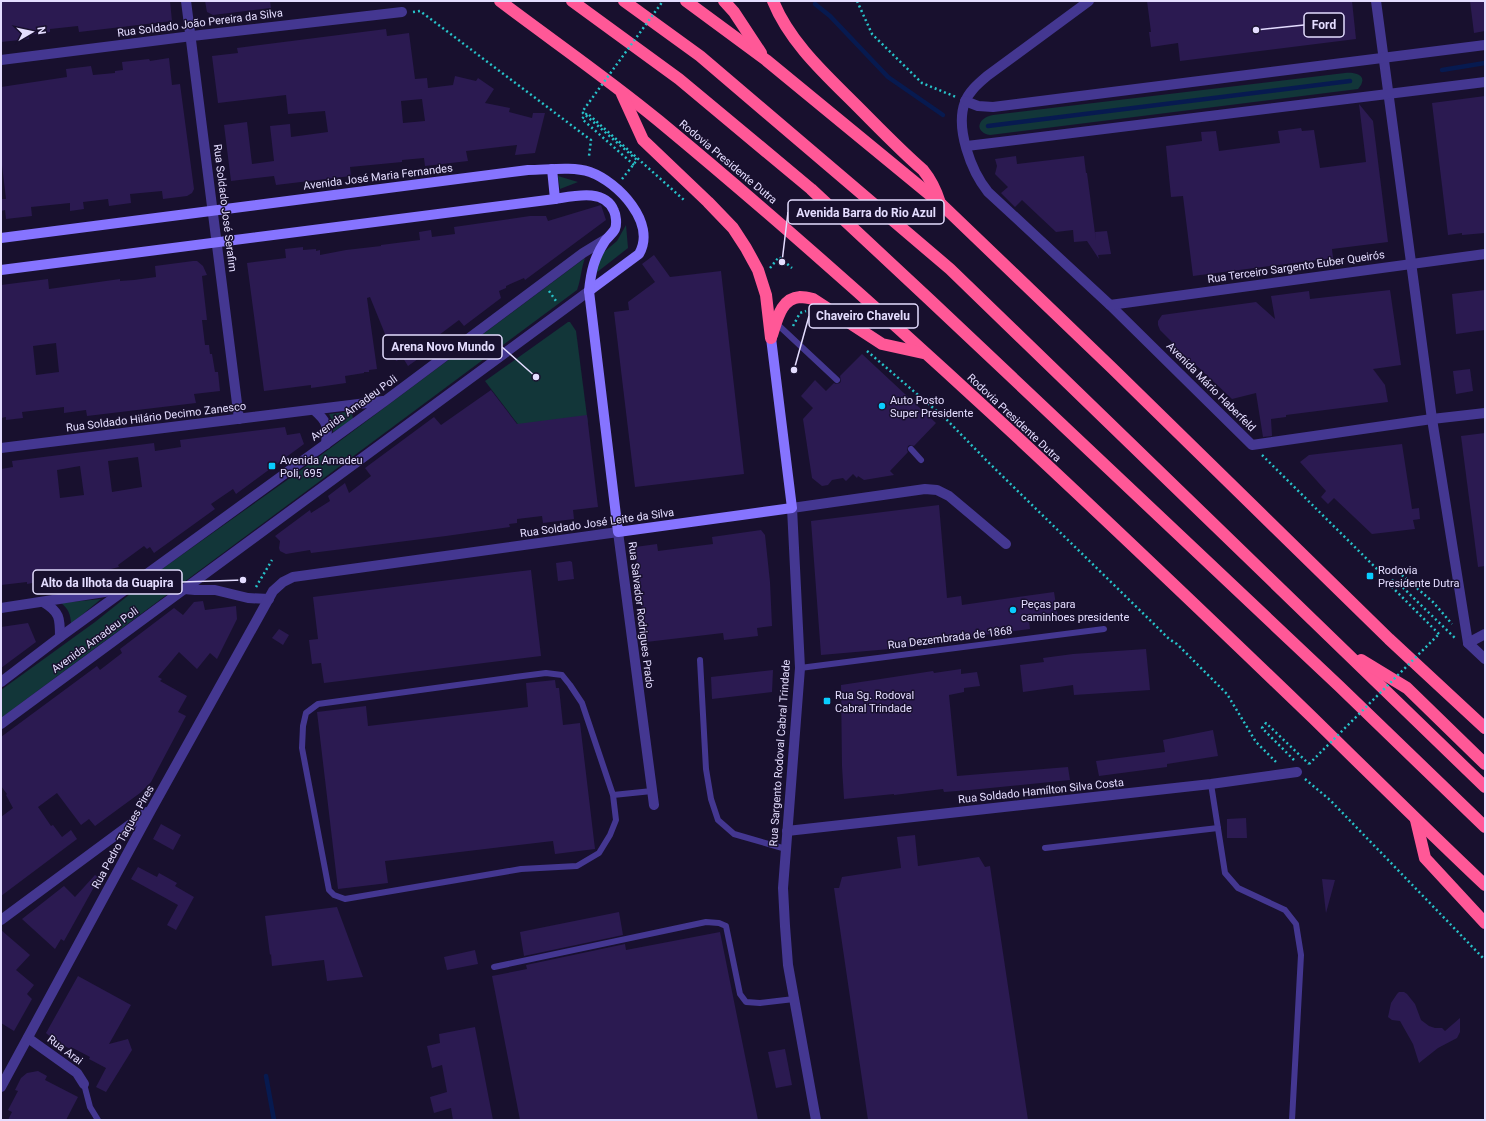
<svg xmlns="http://www.w3.org/2000/svg" width="1486" height="1121" viewBox="0 0 1486 1121" font-family="Roboto,sans-serif">
<style>
.green{fill:#123639}
.lines{fill:none;stroke-linecap:round;stroke-linejoin:round}
.stream{stroke:#071a50;stroke-width:4.5}
.building{fill:#2b1a51;fill-rule:evenodd}
.path{stroke:#27c2c9;stroke-width:2.5;stroke-dasharray:2 3;stroke-linecap:butt}
.service{stroke:#443791;stroke-width:6}
.minor{stroke:#443791;stroke-width:10}
.secondary{stroke:#8674ff;stroke-width:10}
.motorway{stroke:#ff5897;stroke-width:12}
.path-bridge{stroke:#27c2c9;stroke-width:2.5;stroke-dasharray:2 3;stroke-linecap:butt}
.poi-dot{fill:#09cdff;stroke:#18102e;stroke-width:1.5}
.labels{text-anchor:middle;dominant-baseline:central;stroke-width:3;stroke-linejoin:round;paint-order:stroke}
.street-label{font-size:11px;fill:#e4ddff;stroke:#18102e}
.poi-label{font-size:11px;fill:#e4ddff;stroke:#18102e;text-anchor:start}
.leader{fill:none;stroke:#e4ddff;stroke-width:1.5}
.callout-dot{fill:#e4ddff;stroke:#18102e;stroke-width:1.5}
.callout{fill:#18102e;stroke:#e4ddff;stroke-width:1.5}
.callout-label{font-size:12px;text-anchor:middle;font-weight:bold;fill:#e4ddff}
</style>
<rect width="100%" height="100%" fill="#18102e"/>
<g class="green">
<path d="M 1345,73 C 1357,72 1369,76 1358,89 L 990,135 C 974,132 977,118 993,115 Z"/>
<path d="M 558,176 L 578,182 L 560,189 Z"/>
<path d="M 626,225 L 628,248 L 596,273 L 598,257 L 617,241 Z"/>
<path d="M 585,258 C 581,269 581,279 577,290 L 1,718 L 1,690 L 95,622 L 155,574 L 297,473 Z"/>
<path d="M 568,322 L 570,322 L 576,331 L 588,424 L 520,427 L 485,381 Z"/>
<path d="M 347,412 L 352,412 L 353,420 L 333,432 L 333,423 L 329,414 Z"/>
<path d="M 101,599 L 71,624 C 71,615 68,608 61,603 Z"/>
</g>
<g class="lines">
<g class="stream">
<path d="M 815,4 L 830,16 L 888,77 L 943,115"/>
<path d="M 1442,70 L 1485,63"/>
<path d="M 988,126 L 1350,81"/>
<path d="M 266,1076 L 274,1120"/>
</g>
</g>
<g class="building">
<path d="M 1,1 L 170,1 L 172,21 L 79,32 L 78,26 L 50,29 L 50,32 L 29,35 L 29,39 L 1,42 Z"/>
<path d="M 205,1 L 270,1 L 271,8 L 213,15 L 207,12 Z"/>
<path d="M 1147,1 L 1352,1 L 1356,39 L 1180,61 L 1178,43 L 1151,47 L 1149,32 L 1151,32 Z"/>
<path d="M 1470,1 L 1485,1 L 1485,31 L 1474,33 Z"/>
<path d="M 386,29 L 387,36 L 409,33 L 415,79 L 427,78 L 428,88 L 453,85 L 455,76 L 476,81 L 478,78 L 494,89 L 485,103 L 510,108 L 509,112 L 532,118 L 533,113 L 545,113 L 535,153 L 515,155 L 517,145 L 466,151 L 468,161 L 425,166 L 424,158 L 402,160 L 402,162 L 350,167 L 351,176 L 276,185 L 274,176 L 231,181 L 224,125 L 247,122 L 252,164 L 274,161 L 270,126 L 290,124 L 291,137 L 328,132 L 325,111 L 288,114 L 286,95 L 218,103 L 212,56 L 238,53 L 237,48 ZM 422,99 L 425,121 L 403,123 L 401,101 Z"/>
<path d="M 169,58 L 172,85 L 180,84 L 194,189 L 192,193 L 187,196 L 163,199 L 162,191 L 130,194 L 131,203 L 109,206 L 108,199 L 83,202 L 84,209 L 70,211 L 70,203 L 31,207 L 32,216 L 6,219 L 5,210 L 1,211 L 1,199 L 6,199 L 1,157 L 1,87 L 67,77 L 66,69 L 91,66 L 93,75 L 115,73 L 115,71 L 123,70 L 122,62 L 149,59 L 150,61 Z"/>
<path d="M 1485,96 L 1485,233 L 1462,235 L 1462,233 L 1448,235 L 1432,103 Z"/>
<path d="M 1359,104 L 1373,121 L 1388,242 L 1332,249 L 1333,258 L 1193,276 L 1183,196 L 1171,197 L 1166,146 L 1202,141 L 1201,132 L 1216,131 L 1219,151 L 1280,143 L 1278,131 L 1301,128 L 1302,131 L 1314,130 L 1320,168 L 1366,162 Z"/>
<path d="M 1016,156 L 1017,164 L 1084,156 L 1086,173 L 1087,173 L 1096,241 L 1095,232 L 1107,231 L 1111,254 L 1098,255 L 1099,259 L 1087,241 L 1074,242 L 1073,230 L 1056,232 L 1022,200 L 1015,207 L 1001,193 L 1008,187 L 995,174 L 997,166 L 995,159 Z"/>
<path d="M 601,205 L 606,220 L 525,280 L 524,278 L 506,286 L 506,288 L 499,291 L 501,298 L 464,326 L 459,320 L 431,341 L 435,347 L 408,366 L 403,358 L 396,361 L 370,297 L 367,298 L 377,369 L 369,370 L 369,372 L 364,372 L 364,373 L 345,376 L 346,383 L 311,388 L 311,385 L 264,391 L 247,263 L 286,258 L 285,249 L 303,247 L 303,250 L 316,249 L 316,251 L 320,250 L 320,255 L 346,250 L 381,246 L 381,245 L 420,240 L 419,232 L 431,230 L 432,237 L 455,234 L 454,227 L 530,216 L 546,216 L 548,221 Z"/>
<path d="M 654,255 L 670,277 L 721,271 L 744,474 L 635,487 L 614,312 L 629,310 L 628,302 L 655,282 L 642,264 Z"/>
<path d="M 193,261 L 197,261 L 203,266 L 207,275 L 202,276 L 207,320 L 202,320 L 205,345 L 209,345 L 210,354 L 212,354 L 215,372 L 218,372 L 220,391 L 194,394 L 196,403 L 87,416 L 86,410 L 64,413 L 64,407 L 22,412 L 23,418 L 6,420 L 6,417 L 1,418 L 1,285 L 48,279 L 49,289 L 120,279 L 120,281 L 134,280 L 156,277 L 155,266 ZM 56,343 L 59,372 L 36,375 L 33,346 Z"/>
<path d="M 1390,290 L 1401,365 L 1373,369 L 1385,385 L 1388,402 L 1286,415 L 1286,417 L 1271,419 L 1272,436 L 1263,437 L 1256,393 L 1232,399 L 1196,365 L 1190,370 L 1167,348 L 1172,342 L 1160,330 L 1158,325 L 1158,321 L 1162,315 L 1256,302 L 1275,319 L 1271,296 L 1309,291 L 1310,299 Z"/>
<path d="M 1485,290 L 1485,330 L 1456,334 L 1452,294 Z"/>
<path d="M 862,354 L 936,423 L 914,446 L 910,445 L 908,446 L 907,450 L 908,452 L 890,471 L 894,475 L 864,480 L 858,476 L 857,478 L 853,474 L 846,481 L 843,478 L 832,480 L 828,485 L 822,486 L 812,478 L 803,419 L 813,408 L 801,396 L 815,380 L 826,391 L 834,383 L 836,384 L 840,383 L 841,381 L 840,376 Z"/>
<path d="M 1470,369 L 1473,391 L 1456,394 L 1453,371 Z"/>
<path d="M 491,390 L 517,424 L 587,415 L 598,507 L 573,510 L 574,519 L 543,523 L 542,516 L 517,519 L 517,523 L 509,524 L 510,527 L 446,536 L 311,553 L 310,550 L 286,554 L 280,551 L 279,548 L 280,541 L 275,536 L 310,510 L 311,513 L 330,501 L 328,496 L 345,483 L 349,493 L 371,476 L 365,468 L 434,417 L 441,425 Z"/>
<path d="M 285,427 L 287,435 L 300,433 L 304,444 L 236,494 L 233,489 L 211,504 L 215,509 L 154,553 L 150,547 L 147,549 L 144,546 L 118,565 L 119,567 L 91,574 L 92,581 L 38,587 L 38,582 L 27,584 L 27,582 L 1,585 L 1,469 L 13,467 L 12,461 L 154,443 L 155,451 L 181,447 L 180,440 ZM 138,457 L 142,487 L 112,492 L 108,461 ZM 80,466 L 84,495 L 60,498 L 57,470 Z"/>
<path d="M 1485,433 L 1485,566 L 1478,567 L 1461,436 Z"/>
<path d="M 1402,444 L 1412,509 L 1419,508 L 1420,519 L 1413,520 L 1415,529 L 1372,534 L 1334,498 L 1328,504 L 1321,497 L 1326,491 L 1300,462 L 1309,455 Z"/>
<path d="M 939,505 L 947,598 L 961,596 L 962,605 L 1054,592 L 1058,617 L 1029,621 L 1030,629 L 913,644 L 913,647 L 821,655 L 811,521 Z"/>
<path d="M 761,530 L 765,535 L 770,582 L 772,626 L 757,628 L 758,636 L 724,640 L 723,633 L 646,642 L 635,547 L 657,544 L 658,551 L 713,544 L 712,537 Z"/>
<path d="M 570,561 L 572,562 L 574,579 L 558,581 L 556,563 Z"/>
<path d="M 531,570 L 541,656 L 324,683 L 321,663 L 312,664 L 309,640 L 318,639 L 313,597 Z"/>
<path d="M 203,601 L 205,610 L 236,606 L 237,619 L 217,659 L 210,653 L 197,669 L 179,652 L 158,677 L 162,679 L 160,681 L 187,696 L 178,712 L 186,716 L 151,782 L 140,793 L 95,826 L 89,819 L 81,825 L 57,793 L 38,807 L 51,826 L 53,825 L 62,837 L 71,830 L 77,839 L 1,896 L 1,817 L 13,808 L 6,795 L 7,794 L 1,786 L 1,737 L 97,666 L 100,670 L 122,653 L 120,649 L 174,608 L 183,615 L 194,602 Z"/>
<path d="M 28,623 L 36,642 L 1,668 L 1,627 Z"/>
<path d="M 279,629 L 289,635 L 283,645 L 272,638 Z"/>
<path d="M 1146,649 L 1150,690 L 1074,695 L 1073,685 L 1023,692 L 1020,665 L 1044,662 L 1043,658 L 1073,654 Z"/>
<path d="M 961,669 L 961,674 L 977,672 L 980,686 L 964,688 L 964,692 L 949,695 L 957,776 L 1068,767 L 1070,780 L 970,790 L 944,792 L 943,789 L 894,795 L 894,794 L 844,799 L 842,766 L 841,685 L 933,671 L 934,673 Z"/>
<path d="M 773,670 L 772,692 L 712,699 L 711,677 Z"/>
<path d="M 555,680 L 556,688 L 559,688 L 563,725 L 580,723 L 595,849 L 555,854 L 553,841 L 385,861 L 388,883 L 338,889 L 317,712 L 366,706 L 368,726 L 528,707 L 526,683 Z"/>
<path d="M 1213,730 L 1218,756 L 1167,764 L 1167,767 L 1099,776 L 1096,761 L 1165,752 L 1163,740 Z"/>
<path d="M 1246,818 L 1247,838 L 1227,838 L 1227,819 Z"/>
<path d="M 161,824 L 181,835 L 173,850 L 153,839 Z"/>
<path d="M 915,835 L 918,866 L 979,857 L 985,867 L 990,866 L 1028,1120 L 868,1120 L 834,888 L 839,888 L 842,877 L 901,868 L 897,837 Z"/>
<path d="M 138,867 L 157,877 L 159,873 L 177,883 L 175,886 L 194,897 L 176,930 L 167,925 L 178,905 L 131,879 Z"/>
<path d="M 95,875 L 99,878 L 64,941 L 61,939 L 55,949 L 22,919 L 64,886 L 75,897 Z"/>
<path d="M 1322,879 L 1335,880 L 1326,913 Z"/>
<path d="M 337,907 L 363,977 L 327,981 L 324,960 L 272,966 L 271,954 L 270,955 L 265,916 Z"/>
<path d="M 619,912 L 623,935 L 524,956 L 520,932 Z"/>
<path d="M 1,930 L 30,955 L 16,970 L 34,985 L 27,994 L 32,999 L 14,1031 L 1,1023 Z"/>
<path d="M 720,932 L 758,1120 L 520,1120 L 492,976 L 527,969 L 526,965 L 625,944 L 626,950 Z"/>
<path d="M 475,950 L 478,964 L 447,970 L 444,957 Z"/>
<path d="M 78,976 L 131,1005 L 109,1044 L 128,1039 L 132,1050 L 106,1092 L 96,1087 L 106,1068 L 89,1059 L 90,1057 L 71,1047 L 70,1049 L 54,1040 L 46,1033 Z"/>
<path d="M 1399,992 L 1404,992 L 1407,994 L 1415,1004 L 1421,1020 L 1429,1026 L 1435,1028 L 1442,1028 L 1445,1031 L 1460,1018 L 1460,1032 L 1457,1038 L 1438,1048 L 1419,1063 L 1413,1044 L 1400,1021 L 1392,1020 L 1388,1017 L 1391,1003 L 1397,994 Z"/>
<path d="M 475,1027 L 493,1120 L 453,1120 L 451,1108 L 434,1113 L 430,1097 L 447,1092 L 442,1065 L 432,1068 L 427,1046 L 440,1043 L 439,1034 Z"/>
<path d="M 785,1049 L 792,1085 L 776,1088 L 768,1052 Z"/>
<path d="M 38,1071 L 47,1076 L 45,1080 L 78,1097 L 66,1120 L 8,1120 L 12,1112 L 8,1110 L 18,1091 L 15,1090 L 21,1078 L 27,1073 Z"/>
</g>
<g class="lines">
<g class="path">
<path d="M 857,1 L 872,34 L 922,83 L 956,97"/>
<path d="M 413,12 L 420,11 L 591,140 L 589,156"/>
<path d="M 634,165 L 582,119 L 587,113 L 684,200"/>
<path d="M 770,268 L 779,257 L 792,268"/>
<path d="M 549,291 L 556,301"/>
<path d="M 793,326 L 800,313 L 806,311"/>
<path d="M 867,351 L 946,419 L 988,462 L 1154,624 L 1169,639 L 1177,644 L 1227,694 L 1256,742 L 1278,764"/>
<path d="M 1262,455 L 1380,572 L 1396,570 L 1433,602 L 1452,624"/>
<path d="M 256,587 L 272,560"/>
<path d="M 1439,634 L 1389,584 L 1394,579 L 1455,638"/>
<path d="M 1294,760 L 1262,728 L 1266,723 L 1309,764"/>
<path d="M 1305,779 L 1330,800 L 1485,960"/>
</g>
<g class="service">
<path d="M 776,323 L 837,380"/>
<path d="M 911,449 L 921,460"/>
<path d="M 700,660 L 706,769 L 711,799 L 718,820 L 734,834 L 786,849"/>
<path d="M 800,668 L 1104,629"/>
<path d="M 1211,784 L 1225,873 L 1238,888 L 1285,910 L 1296,924 L 1301,955 L 1292,1120"/>
<path d="M 613,795 L 582,703 L 570,685 L 562,675 L 546,673 L 515,677 L 318,704 L 306,713 L 303,726 L 302,748 L 329,890 L 334,895 L 345,899 L 521,869 L 577,866 L 599,853 L 610,835 L 616,820 L 613,795 L 652,791"/>
<path d="M 1045,848 L 1218,828"/>
<path d="M 494,967 L 706,922 L 719,923 L 726,926 L 740,994 L 746,1002 L 760,1003 L 794,999"/>
<path d="M 84,1084 L 90,1107 L 98,1120"/>
</g>
<g class="minor">
<path d="M 186,1 L 239,419"/>
<path d="M 1089,1 L 987,76 C 979,83 969,91 965,102 C 955,128 971,171 988,192 L 1110,305 L 1252,445 L 1432,419 L 1485,413"/>
<path d="M 1376,1 L 1432,419 L 1468,643"/>
<path d="M 1,60 L 192,36 L 402,12"/>
<path d="M 965,101 L 978,106 L 993,107 L 1485,45"/>
<path d="M 967,146 L 1485,82"/>
<path d="M 1110,305 L 1485,254"/>
<path d="M 314,410 C 328,422 328,426 326,444"/>
<path d="M 1,448 L 383,401"/>
<path d="M 184,589 L 195,590 L 215,590 L 248,598 L 269,599"/>
<path d="M 43,602 C 60,612 60,618 60,637"/>
<path d="M 1,608 L 124,589"/>
<path d="M 1468,643 L 1485,659"/>
<path d="M 1468,643 L 1485,634"/>
<path d="M 1,682 L 60,637 L 385,401 L 583,253 L 606,239"/>
<path d="M 1,724 L 589,291"/>
<path d="M 787,831 L 1211,784 L 1297,772"/>
<path d="M 1,920 L 147,812"/>
<path d="M 28,1038 L 77,1073 L 84,1084"/>
<path d="M 1,1087 L 151,810 L 273,591 L 283,582 L 293,577 L 618,532 L 654,805"/>
<path d="M 816,1120 L 788,965 L 785,926 L 783,888 L 800,668 L 792,508 L 925,489 L 937,490 L 949,496 L 1006,544"/>
</g>
<g class="secondary">
<path d="M 552,169 L 555,199"/>
<path d="M 1,238 L 528,170 C 547,170 572,166 590,172 C 618,182 657,223 639,254 L 589,291"/>
<path d="M 1,270 L 555,199 C 574,196 605,188 614,211 C 616,215 617,224 615,229 C 613,233 608,237 605,241 C 594,258 591,271 589,291 L 618,532 L 792,508 L 771,338"/>
</g>
<g class="motorway">
<path d="M 500,1 C 553,41 608,79 659,121 C 886,309 1100,513 1313,718 C 1370,774 1427,830 1485,885"/>
<path d="M 572,1 L 679,79 L 811,189 L 931,301 L 1339,686 L 1485,827"/>
<path d="M 624,1 L 700,56 L 950,269 L 1485,787"/>
<path d="M 686,1 L 766,60 L 940,203 L 1112,368 L 1389,639 L 1485,728"/>
<path d="M 724,1 L 734,12 L 761,53"/>
<path d="M 773,1 C 790,43 826,75 857,106 C 879,128 900,150 923,170 C 932,181 936,190 940,203"/>
<path d="M 622,94 L 643,140 L 708,202 L 733,228 L 746,248 L 758,270 L 766,295 L 771,338"/>
<path d="M 772,335 C 777,320 781,298 800,297 C 804,297 809,298 813,299 L 882,344 L 923,353"/>
<path d="M 1361,660 L 1407,688 L 1485,764"/>
<path d="M 1416,820 L 1425,858 L 1485,923"/>
</g>
<g class="path-bridge">
<path d="M 622,179 L 637,160 L 582,112 L 663,1"/>
<path d="M 1309,764 L 1439,634"/>
</g>
</g>
<g class="poi-dot">
<circle cx="882" cy="406" r="4"/>
<rect x="268" y="462" width="8" height="8" rx="2"/>
<rect x="1366" y="572" width="8" height="8" rx="2"/>
<circle cx="1013" cy="610" r="4"/>
<rect x="823" y="697" width="8" height="8" rx="2"/>
</g>
<g class="labels">
<g class="street-label">
<text transform="translate(200 23) rotate(-7)">Rua Soldado João Pereira da Silva</text>
<text transform="translate(728 162) rotate(40)">Rodovia Presidente Dutra</text>
<text transform="translate(378 177) rotate(-7)">Avenida José Maria Fernandes</text>
<text transform="translate(225 208) rotate(83)">Rua Soldado José Serafim</text>
<text transform="translate(1296 267) rotate(-8)">Rua Terceiro Sargento Euber Queirós</text>
<text transform="translate(1211 387) rotate(45)">Avenida Mário Haberfeld</text>
<text transform="translate(354 408) rotate(-36)">Avenida Amadeu Poli</text>
<text transform="translate(156 417) rotate(-7)">Rua Soldado Hilário Decimo Zanesco</text>
<text transform="translate(1014 418) rotate(43)">Rodovia Presidente Dutra</text>
<text transform="translate(597 523) rotate(-8)">Rua Soldado José Leite da Silva</text>
<text transform="translate(641 615) rotate(83)">Rua Salvador Rodrigues Prado</text>
<text transform="translate(950 638) rotate(-7)">Rua Dezembrada de 1868</text>
<text transform="translate(95 640) rotate(-36)">Avenida Amadeu Poli</text>
<text transform="translate(780 753) rotate(-86)">Rua Sargento Rodoval Cabral Trindade</text>
<text transform="translate(1041 791) rotate(-6)">Rua Soldado Hamílton Silva Costa</text>
<text transform="translate(123 837) rotate(-61)">Rua Pedro Taques Pires</text>
<text transform="translate(65 1050) rotate(37)">Rua Arai</text>
</g>
<g class="poi-label">
<text x="890" y="400">Auto Posto<tspan x="890" dy="13">Super Presidente</tspan></text>
<text x="280" y="460">Avenida Amadeu<tspan x="280" dy="13">Poli, 695</tspan></text>
<text x="1378" y="570">Rodovia<tspan x="1378" dy="13">Presidente Dutra</tspan></text>
<text x="1021" y="604">Peças para<tspan x="1021" dy="13">caminhoes presidente</tspan></text>
<text x="835" y="695">Rua Sg. Rodoval<tspan x="835" dy="13">Cabral Trindade</tspan></text>
</g>
</g>
<path class="leader" d="M1256 30L1304 25M782 262L788 212M794 370L809 316M536 377L502 347M243 580L182 582"/>
<g class="callout-dot">
<circle cx="1256" cy="30" r="4"/>
<circle cx="782" cy="262" r="4"/>
<circle cx="794" cy="370" r="4"/>
<circle cx="536" cy="377" r="4"/>
<circle cx="243" cy="580" r="4"/>
</g>
<g class="callout">
<rect x="1304" y="13" width="40" height="24" rx="4"/>
<rect x="788" y="200" width="156" height="24" rx="4"/>
<rect x="809" y="304" width="109" height="24" rx="4"/>
<rect x="383" y="335" width="119" height="24" rx="4"/>
<rect x="33" y="570" width="149" height="24" rx="4"/>
</g>
<g class="callout-label">
<text x="1324" y="29">Ford</text>
<text x="866" y="217">Avenida Barra do Rio Azul</text>
<text x="863" y="320">Chaveiro Chavelu</text>
<text x="443" y="351">Arena Novo Mundo</text>
<text x="107" y="587">Alto da Ilhota da Guapira</text>
</g>
<rect width="1486" height="1121" fill="none" stroke="#e4ddff" stroke-width="4"/>
<g transform="translate(32 32) rotate(81)" stroke="#18102e" stroke-width="3" paint-order="stroke">
<path d="M0-3L7 15L0 10L-7 15Z" fill="#e4ddff"/>
<text y="-6" font-size="11" font-weight="bold" text-anchor="middle" fill="#e4ddff">N</text>
</g>
</svg>
